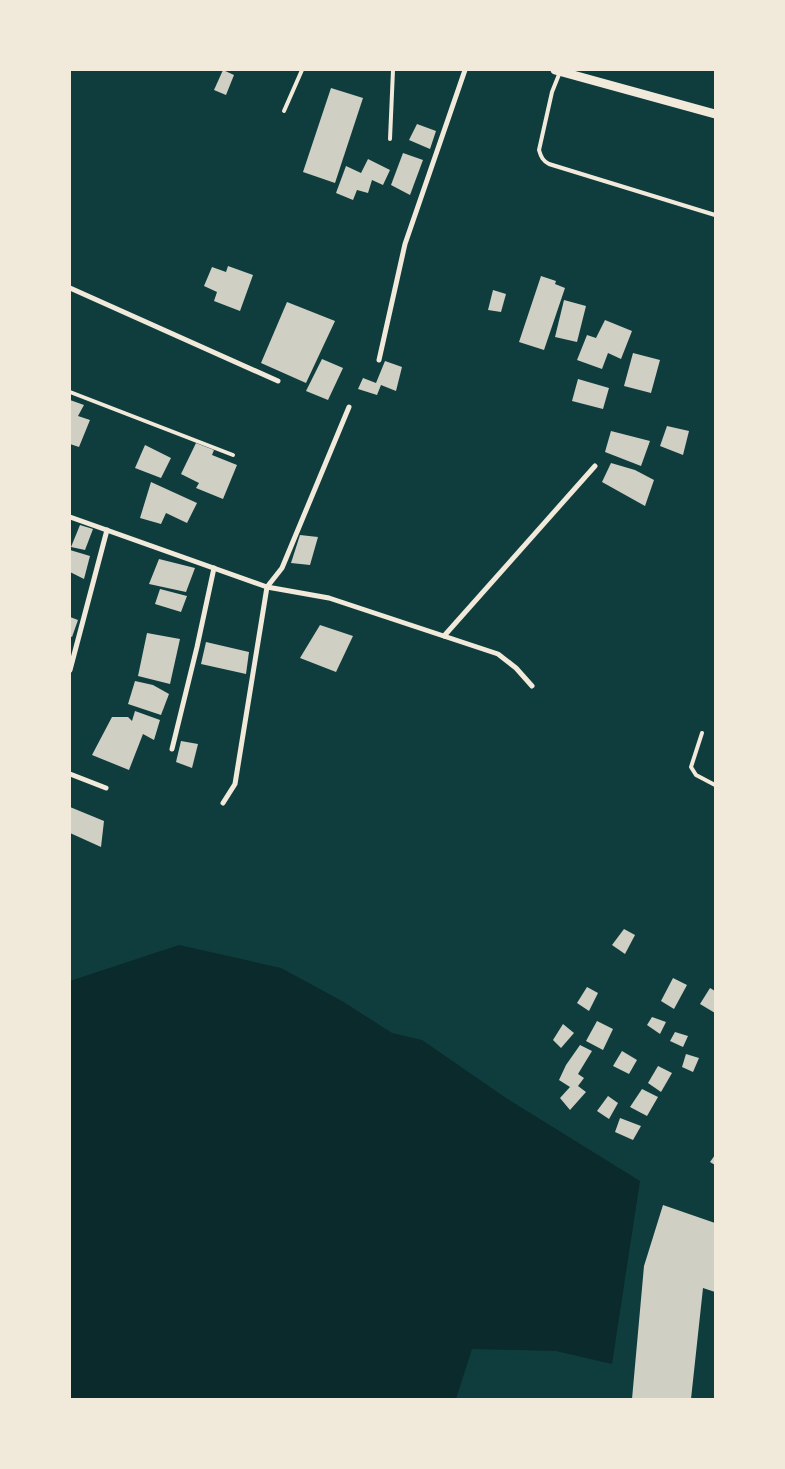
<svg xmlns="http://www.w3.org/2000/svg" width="785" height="1469" viewBox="0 0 785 1469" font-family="Arial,sans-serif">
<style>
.water{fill:#0a2a2b}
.building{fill:#cfcfc3}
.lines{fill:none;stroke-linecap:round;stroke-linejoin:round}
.service{stroke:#f1e9da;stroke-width:4}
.minor{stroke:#f1e9da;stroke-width:5}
.tertiary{stroke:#f1e9da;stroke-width:9}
</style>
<rect width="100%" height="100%" fill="#0f3d3e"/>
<path class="water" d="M 179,945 L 281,968 L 342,1001 L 392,1033 L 422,1040 L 506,1098 L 640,1181 L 612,1364 L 556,1351 L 472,1349 L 456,1399 L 70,1399 L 70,981 Z"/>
<g class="building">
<path d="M 223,70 L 234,75 L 226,95 L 214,90 Z"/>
<path d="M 331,88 L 363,98 L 335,183 L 303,172 Z"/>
<path d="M 417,124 L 436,131 L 430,149 L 409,140 Z"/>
<path d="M 403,153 L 423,160 L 410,195 L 391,185 Z"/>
<path d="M 368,159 L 390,170 L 383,185 L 372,180 L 368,193 L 357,190 L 353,200 L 336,193 L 346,166 L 361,173 Z"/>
<path d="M 228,266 L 253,275 L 240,311 L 214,301 L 217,292 L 204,286 L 212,267 L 226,272 Z"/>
<path d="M 541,276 L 556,281 L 555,284 L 565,288 L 544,350 L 519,342 Z"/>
<path d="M 493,290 L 506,294 L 501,312 L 488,310 Z"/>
<path d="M 564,300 L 586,306 L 577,342 L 555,337 Z"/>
<path d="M 287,302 L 335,321 L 306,383 L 261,363 Z"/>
<path d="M 605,320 L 632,331 L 621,359 L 608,353 L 602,369 L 577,360 L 587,335 L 596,338 Z"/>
<path d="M 633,353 L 660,360 L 651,393 L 624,386 Z"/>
<path d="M 322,359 L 343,368 L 328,400 L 306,391 Z"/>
<path d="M 385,361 L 402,367 L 396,391 L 381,385 L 377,395 L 358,389 L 363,378 L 376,383 Z"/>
<path d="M 578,379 L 609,388 L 603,409 L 572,401 Z"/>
<path d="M 70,400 L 84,405 L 78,416 L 90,420 L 79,447 L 70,444 Z"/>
<path d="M 667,426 L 689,431 L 683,455 L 660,446 Z"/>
<path d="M 611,431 L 650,441 L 641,466 L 605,452 Z"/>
<path d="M 196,443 L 214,450 L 212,455 L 237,465 L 223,499 L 196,488 L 199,483 L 181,474 Z"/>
<path d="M 145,445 L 171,458 L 161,478 L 135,468 Z"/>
<path d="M 611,463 L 635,470 L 654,480 L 645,506 L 602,482 Z"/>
<path d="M 151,482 L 197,503 L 187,523 L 166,513 L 161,524 L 140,518 Z"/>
<path d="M 80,525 L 93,529 L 85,550 L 71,547 Z"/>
<path d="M 300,535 L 318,537 L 310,565 L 291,563 Z"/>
<path d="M 70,550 L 90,556 L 84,579 L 70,572 Z"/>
<path d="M 159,559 L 195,568 L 186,592 L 149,584 Z"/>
<path d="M 160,589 L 187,596 L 181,612 L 155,604 Z"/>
<path d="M 70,617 L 78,620 L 72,637 L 70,636 Z"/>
<path d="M 320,625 L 353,636 L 336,672 L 300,658 Z"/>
<path d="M 147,633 L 180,639 L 170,684 L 138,676 Z"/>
<path d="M 206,642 L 249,652 L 246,674 L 201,664 Z"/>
<path d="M 135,681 L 153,685 L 169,694 L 161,715 L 128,704 Z"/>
<path d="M 135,711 L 160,720 L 154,740 L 143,734 L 129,770 L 92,755 L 112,717 L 128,717 L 132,721 Z"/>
<path d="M 181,741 L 198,744 L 192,768 L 176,762 Z"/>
<path d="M 70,807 L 104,821 L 101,847 L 70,833 Z"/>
<path d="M 624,929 L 635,935 L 625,954 L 612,945 Z"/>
<path d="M 673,978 L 687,985 L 674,1009 L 661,1001 Z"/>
<path d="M 587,987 L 598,993 L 589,1011 L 577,1003 Z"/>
<path d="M 710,988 L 715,991 L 715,1013 L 700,1004 Z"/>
<path d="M 652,1017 L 666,1022 L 660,1034 L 647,1025 Z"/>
<path d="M 597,1021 L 613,1029 L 603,1050 L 586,1041 Z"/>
<path d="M 563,1024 L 574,1033 L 561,1048 L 553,1040 Z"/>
<path d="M 675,1032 L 688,1036 L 683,1047 L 670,1041 Z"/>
<path d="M 580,1045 L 592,1051 L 578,1074 L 584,1078 L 578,1086 L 586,1092 L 570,1110 L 560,1098 L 570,1087 L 559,1080 L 566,1065 Z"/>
<path d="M 622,1051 L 637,1060 L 629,1074 L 613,1066 Z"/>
<path d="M 686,1054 L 699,1058 L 693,1072 L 682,1067 Z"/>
<path d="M 658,1066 L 672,1073 L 661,1092 L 648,1083 Z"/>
<path d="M 642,1089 L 658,1097 L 647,1116 L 630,1107 Z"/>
<path d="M 608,1096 L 618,1103 L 609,1119 L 597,1111 Z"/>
<path d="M 620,1118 L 641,1126 L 633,1140 L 615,1132 Z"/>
<path d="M 715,1155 L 715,1165 L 710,1162 Z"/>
<path d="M 663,1205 L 715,1223 L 715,1292 L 703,1288 L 691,1399 L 632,1399 L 644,1266 Z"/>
</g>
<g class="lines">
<g class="service">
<path d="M 560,72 L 552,92 L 539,150 C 541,157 543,161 549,164 L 715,215"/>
<path d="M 284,111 L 302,70"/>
<path d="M 390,139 L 393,70"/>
<path d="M 70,392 L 233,455"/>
<path d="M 702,733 L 691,767 L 696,775 L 715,785"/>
</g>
<g class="minor">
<path d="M 70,288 L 278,381"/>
<path d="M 379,360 L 405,244 L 465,70"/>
<path d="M 70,517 L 267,587 L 329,598 L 498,654 L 516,668 L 532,686"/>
<path d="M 444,636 L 595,466"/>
<path d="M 70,670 L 107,530"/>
<path d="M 172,749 L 197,647 L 214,568"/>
<path d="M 70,774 L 106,788"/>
<path d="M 223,803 L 235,784 L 267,587 L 282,568 L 349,407"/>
</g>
<path class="tertiary" d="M 555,70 L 715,114"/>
</g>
<rect width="785" height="1469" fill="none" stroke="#f1e9da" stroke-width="142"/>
</svg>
